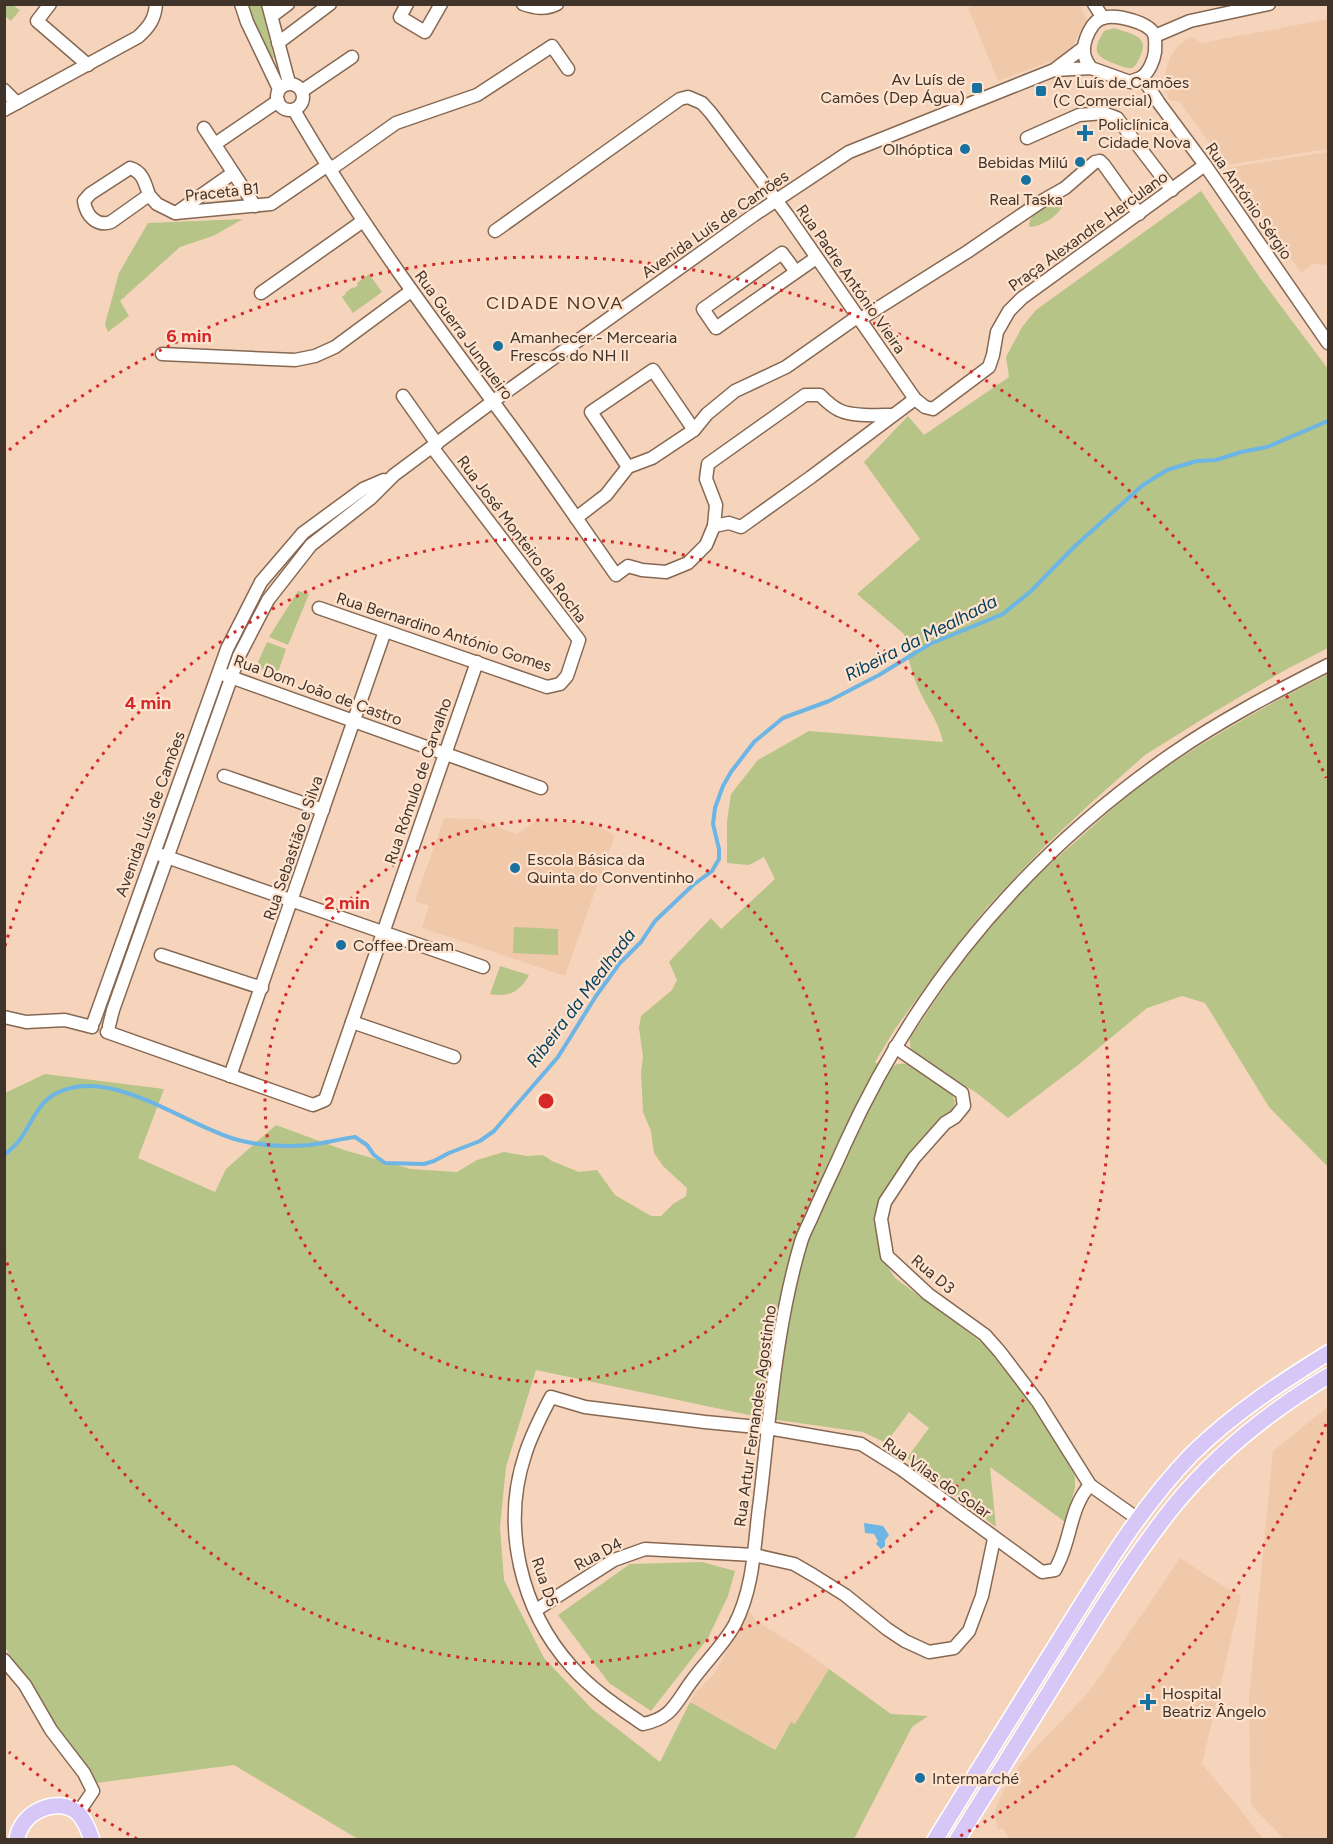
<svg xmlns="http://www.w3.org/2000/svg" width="1333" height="1844" viewBox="0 0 1333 1844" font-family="Figtree,sans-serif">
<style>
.built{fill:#f0c8aa}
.green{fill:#b6c487}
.water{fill:#6cb5e5}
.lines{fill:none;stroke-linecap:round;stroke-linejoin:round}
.stream{stroke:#6cb5e5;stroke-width:4}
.minor-casing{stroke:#866852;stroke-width:15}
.major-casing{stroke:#fff;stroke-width:18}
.minor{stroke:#fff;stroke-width:12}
.major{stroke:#d7c7f7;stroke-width:15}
.ring{fill:none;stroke:#d62828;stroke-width:3;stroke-dasharray:3 6}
.poi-dot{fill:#1971a0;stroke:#fee3ce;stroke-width:2}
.labels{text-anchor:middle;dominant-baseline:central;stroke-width:4.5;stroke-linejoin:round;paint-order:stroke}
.poi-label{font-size:16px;fill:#403329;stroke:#fee3ce;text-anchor:start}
.street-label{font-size:16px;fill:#403329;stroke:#fee3ce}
.neighbourhood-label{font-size:18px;letter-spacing:1.5px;fill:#523722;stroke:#fee3ce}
.water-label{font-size:18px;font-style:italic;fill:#003e5e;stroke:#fee3ce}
.centre{fill:#d62828;stroke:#fee3ce;stroke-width:3}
.ring-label{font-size:18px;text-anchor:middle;font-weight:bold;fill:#d62828;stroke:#fee3ce;stroke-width:4.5;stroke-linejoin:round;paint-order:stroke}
</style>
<rect width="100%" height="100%" fill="#f6d4bb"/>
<g class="built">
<path d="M 977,4 L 1080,5 L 1086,17 L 1087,25 L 1078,34 L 1073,47 L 1060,58 L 998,81 L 968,8 Z"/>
<path d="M 1328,19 L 1328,149 L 1225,165 L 1180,102 L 1169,100 L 1165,85 L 1166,70 L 1170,57 L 1178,46 L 1192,36 L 1201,43 Z"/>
<path d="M 1328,152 L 1328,265 L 1312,264 L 1301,273 L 1227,168 Z"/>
<path d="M 444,818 L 478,819 L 516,834 L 536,821 L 592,823 L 615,835 L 565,976 L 422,928 L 429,906 L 415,901 Z"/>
<path d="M 1328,1407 L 1328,1839 L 1284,1839 L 1251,1805 L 1249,1699 L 1273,1451 Z"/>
<path d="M 1180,1558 L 1223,1586 L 1241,1596 L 1202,1764 L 1239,1808 L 1263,1839 L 1010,1839 L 1002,1828 L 998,1830 L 995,1820 L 995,1809 L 1004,1790 L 1022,1762 L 1086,1695 L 1098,1679 Z"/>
<path d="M 748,1611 L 752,1615 L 756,1621 L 797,1646 L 829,1669 L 795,1725 L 791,1722 L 774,1750 L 690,1702 L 694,1694 L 715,1673 Z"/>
</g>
<g class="green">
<path d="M 4,5 L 16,5 L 15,7 L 20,10 L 11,21 L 5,16 Z"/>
<path d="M 247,5 L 261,5 L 274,58 L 270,60 L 253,25 Z"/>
<path d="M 1114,28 C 1130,34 1151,35 1140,57 C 1138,61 1136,66 1132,68 C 1127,69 1122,66 1118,65 C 1097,57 1090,53 1104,31 Z"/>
<path d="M 1201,191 L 1260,278 L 1328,369 L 1328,648 L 1287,669 L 1209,715 L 1145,755 L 1092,802 L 1045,846 L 987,907 L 945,960 L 895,1029 L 875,1062 L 889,1072 C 893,1065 898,1062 907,1064 L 952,1093 L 955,1102 L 953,1110 L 878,1212 L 877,1229 L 880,1246 L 884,1261 L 895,1278 L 985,1345 L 1009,1372 L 1042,1418 L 1071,1465 L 1075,1477 L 1075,1488 L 1065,1522 L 990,1467 L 996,1527 L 907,1458 L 929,1428 L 909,1412 L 886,1443 L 863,1432 L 763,1418 L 536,1370 L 506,1467 L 500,1527 L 504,1580 L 544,1658 L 592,1709 L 660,1762 L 690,1702 L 775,1750 L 791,1722 L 795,1724 L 829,1669 L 891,1714 L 928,1716 L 912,1727 L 854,1839 L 358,1839 L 234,1765 L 96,1783 L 56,1731 L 5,1647 L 5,1093 L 45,1074 L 164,1089 L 138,1158 L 215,1192 L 226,1169 L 276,1125 L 344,1150 L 411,1169 L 457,1172 L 477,1160 L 504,1152 L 527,1156 L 543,1155 L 552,1161 L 579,1172 L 597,1170 L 615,1195 L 651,1216 L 661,1216 L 673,1204 L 686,1196 L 687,1188 L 663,1166 L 654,1153 L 651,1131 L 643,1112 L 641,1072 L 643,1057 L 639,1028 L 641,1016 L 672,990 L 677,980 L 669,962 L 711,918 L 721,929 L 775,879 L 764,857 L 749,865 L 727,863 L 727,821 L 731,794 L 758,760 L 809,731 L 943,742 C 938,720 928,709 919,690 C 911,672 907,653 904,634 L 857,594 L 920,539 L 864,462 L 908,416 L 924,435 L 1009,377 L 1006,357 L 1022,327 L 1036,310 Z"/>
<path d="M 1058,200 L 1061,200 L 1064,204 C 1058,216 1044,225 1031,227 L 1029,226 C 1029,213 1047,204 1058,200 Z"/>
<path d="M 243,219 L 213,236 L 180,247 L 120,301 L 129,316 L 108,332 L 105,324 L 119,273 L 148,223 Z"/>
<path d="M 369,274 L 382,292 L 353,313 L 342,297 L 346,294 L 345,293 L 353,287 L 354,288 L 358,285 L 357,283 Z"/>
<path d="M 298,591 L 309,594 L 288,645 L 269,637 Z"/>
<path d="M 267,642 L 286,649 L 277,675 L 256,667 Z"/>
<path d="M 1328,674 L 1328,1167 L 1269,1107 L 1205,1003 L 1182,996 L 1147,1008 L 1078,1065 L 1008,1118 L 977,1093 L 916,1056 C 911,1050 909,1046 910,1038 C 944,987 979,935 1023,890 C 1041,871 1063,853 1083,835 C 1106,814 1130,792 1156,774 C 1211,736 1269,704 1328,674 Z"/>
<path d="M 514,927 L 558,929 L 558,955 L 513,953 Z"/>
<path d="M 500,966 L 529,975 C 521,991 508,998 490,994 Z"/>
<path d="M 702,1562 L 735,1571 L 728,1596 L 708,1638 L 651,1711 L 609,1683 L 558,1615 L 630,1564 Z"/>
</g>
<path class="water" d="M 864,1523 L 883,1526 L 889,1535 L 885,1540 L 885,1546 L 881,1549 L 876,1544 L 878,1541 L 874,1534 L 865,1533 Z"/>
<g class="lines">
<path class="stream" d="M 4,1155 C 9,1151 14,1147 18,1142 C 30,1127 36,1106 53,1095 C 109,1063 185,1126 238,1140 C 261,1146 287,1147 310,1145 C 325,1143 340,1139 355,1137 L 367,1145 L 374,1155 L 385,1163 L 424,1164 L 434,1161 L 449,1153 L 480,1141 L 494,1131 L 558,1057 L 596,996 L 619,964 L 641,942 L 655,921 L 693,885 L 712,871 L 719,859 L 719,849 L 713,824 L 715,808 L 723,786 L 731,772 L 754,742 L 783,718 L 829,701 L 879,675 L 930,644 L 1003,614 L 1031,591 L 1075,546 L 1143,485 L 1167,470 L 1197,461 L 1216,460 L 1241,452 L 1267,447 L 1328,421"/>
<defs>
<g id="minor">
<path d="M 50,4 L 37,21 L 88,65"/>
<path d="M 241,4 L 247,22 L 279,89"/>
<path d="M 268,4 L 289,83"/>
<path d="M 407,4 L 400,17 L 425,32 L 441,4"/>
<path d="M 523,4 C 535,8 545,10 557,4"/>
<path d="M 1094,4 L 1103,18"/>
<path d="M 272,16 L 288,4"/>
<path d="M 1155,36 L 1190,21 L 1269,4"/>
<path d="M 278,43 L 330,4"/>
<path d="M 1055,70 L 1091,68 L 1130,82 C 1133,80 1139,79 1142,77 C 1149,72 1154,60 1155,52 C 1155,47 1156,39 1154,34 C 1148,22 1116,14 1103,18 C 1092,20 1083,41 1084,52 C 1084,58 1087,62 1091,68"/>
<path d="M 1142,77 L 1159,103 L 1205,165 L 1328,343"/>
<circle cx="290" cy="97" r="13"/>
<path d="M 4,90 L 17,103"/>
<path d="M 302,91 L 352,57"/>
<path d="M 4,110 L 138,37 C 149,27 155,19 156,4"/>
<path d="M 294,110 C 357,219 433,321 508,422 C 545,472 580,524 616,575 L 628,566 L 642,570 L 666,572 L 688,563 L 706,545 L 714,526 L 729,523 L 741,527 L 811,477 L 915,399"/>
<path d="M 204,128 L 255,206"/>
<path d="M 1027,138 L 1079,115 L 1104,113 L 1117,118 L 1172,190"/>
<path d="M 215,144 L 278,101"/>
<path d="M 331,169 L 396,123 L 477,95 L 552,46 L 568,69"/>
<path d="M 149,195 C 145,183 143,172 130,168 L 90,194 L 84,201 C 86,215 96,227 111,222 L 149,195 L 157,204 L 175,213 L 271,204 L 328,165"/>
<path d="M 176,213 L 233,173"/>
<path d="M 495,231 L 680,99 L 688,97 L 702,103 L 711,113 L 788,216 L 915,399 L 925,407 L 933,409 L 989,367 L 993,355 L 997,332 L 1009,311 L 1022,298 L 1205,165"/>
<path d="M 796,272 L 782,253 L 703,309 L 716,328 L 816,258"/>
<path d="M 261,293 L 363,221"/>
<path d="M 859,320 L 967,252 L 1042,201 L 1065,188 L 1095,162 L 1100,161 L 1104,165 L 1139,214"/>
<path d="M 162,354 L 295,360 L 315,356 L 335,347 L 411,291"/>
<path d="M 403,396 L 437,444"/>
<path d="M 628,467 L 591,412 L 653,370 L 694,430"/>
<path d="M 576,518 L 606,495 L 628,467 L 652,458 L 694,430 L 707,414 L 735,391 L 786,367 L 857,317"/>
<path d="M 714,526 L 716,505 L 706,479 L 708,464 L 805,395 L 820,395 C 826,401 832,407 839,410 C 852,417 878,415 892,415"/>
<path d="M 319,608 L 547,687 L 560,684 L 567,676 L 579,640 L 432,447"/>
<path d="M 225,675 L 541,788"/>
<path d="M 224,776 L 323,810"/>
<path d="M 161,855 L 483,967"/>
<path d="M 161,955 L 262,988"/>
<path d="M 4,1017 L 26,1022 L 65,1020 L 92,1027"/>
<path d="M 94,1021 L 227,649 L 261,582 L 303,533 L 363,489 L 384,480"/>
<path d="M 352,1022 L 454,1057"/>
<path d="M 109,1026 L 113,1010 L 239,656 L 268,600 L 311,545 L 371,498 L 394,475 L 492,402 L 754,215 L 849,152 L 1054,70 L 1083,48"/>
<path d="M 107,1032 L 313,1105 L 325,1100 L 477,662"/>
<path d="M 895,1047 L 962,1093 L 964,1106 L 955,1117 L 945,1123 L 914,1158 L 885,1202 L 881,1219 L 887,1256 L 928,1294 L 985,1335 L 1000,1352 L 1038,1402 L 1090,1485 L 1138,1519"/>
<path d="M 230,1076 L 385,631"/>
<path d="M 1090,1485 C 1070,1507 1071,1539 1058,1564 L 1055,1570 L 1042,1572 L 901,1469 L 861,1444 L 768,1428 L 705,1422 L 585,1407 L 551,1397 C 541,1416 531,1435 525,1455 C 501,1527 521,1610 571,1666 C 591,1689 618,1707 643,1724 C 672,1718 675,1704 691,1682 C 705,1662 723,1646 735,1624 C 755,1585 754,1541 760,1500 C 770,1414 776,1326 801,1242 C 804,1232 810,1222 814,1212 C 824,1189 835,1167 845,1144 C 917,985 1028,854 1172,754 C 1221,720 1275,692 1328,665"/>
<path d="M 536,1610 L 614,1560 L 645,1549 L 754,1555 L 794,1564 L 813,1575 L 845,1595 L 887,1629 L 905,1641 L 929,1652 L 954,1648 L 969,1631 L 982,1596 L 994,1539"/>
<path d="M 4,1660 L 25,1685 L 51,1730 L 84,1773 L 93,1791 L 78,1813"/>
</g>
<g id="major">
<path d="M 17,1840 C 19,1813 58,1794 79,1814 C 85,1821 89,1831 92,1840"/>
<path d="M 935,1840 C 978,1770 1022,1700 1065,1631 C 1104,1569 1142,1505 1193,1453 C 1234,1413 1280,1383 1328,1353"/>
<path d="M 957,1840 C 994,1780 1031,1721 1068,1662 C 1101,1609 1134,1556 1173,1507 C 1216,1454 1270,1411 1328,1376"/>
</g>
</defs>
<use href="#minor" class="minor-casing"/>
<use href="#major" class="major-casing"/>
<use href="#minor" class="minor"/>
<use href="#major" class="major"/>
</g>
<g class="ring">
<circle cx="546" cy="1101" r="281"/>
<path d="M5 946A563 563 0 1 1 5 1256"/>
<path d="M1326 1424A844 844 0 0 1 955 1839M137 1839A844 844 0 0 1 9 1752M9 450A844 844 0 0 1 1326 778"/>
</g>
<g class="poi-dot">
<rect x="971" y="82" width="12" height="12" rx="3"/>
<rect x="1035" y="85" width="12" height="12" rx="3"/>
<path d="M1082 124h6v6h6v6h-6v6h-6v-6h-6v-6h6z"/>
<circle cx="965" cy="149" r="6"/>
<circle cx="1080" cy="162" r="6"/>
<circle cx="1026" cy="180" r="6"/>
<circle cx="498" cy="346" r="6"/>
<circle cx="515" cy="868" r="6"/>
<circle cx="341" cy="945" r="6"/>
<path d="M1145 1693h6v6h6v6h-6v6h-6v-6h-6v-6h6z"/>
<circle cx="920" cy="1778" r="6"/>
</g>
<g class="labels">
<g class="poi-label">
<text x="965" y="79" text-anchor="end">Av Luís de<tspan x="965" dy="18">Camões (Dep Água)</tspan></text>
<text x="1053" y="82">Av Luís de Camões<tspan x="1053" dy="18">(C Comercial)</tspan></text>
<text x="1098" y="124">Policlínica<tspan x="1098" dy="18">Cidade Nova</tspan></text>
<text x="953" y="149" text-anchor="end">Olhóptica</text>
<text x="1068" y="162" text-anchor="end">Bebidas Milú</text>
<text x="1026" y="199" text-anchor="middle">Real Taska</text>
<text x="510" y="337">Amanhecer - Mercearia<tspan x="510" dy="18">Frescos do NH II</tspan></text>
<text x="527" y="859">Escola Básica da<tspan x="527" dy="18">Quinta do Conventinho</tspan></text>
<text x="353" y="945">Coffee Dream</text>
<text x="1162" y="1693">Hospital<tspan x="1162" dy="18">Beatriz Ângelo</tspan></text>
<text x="932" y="1778">Intermarché</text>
</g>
<g class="street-label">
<text transform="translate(222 192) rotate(-6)">Praceta B1</text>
<text transform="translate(1249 201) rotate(55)">Rua António Sérgio</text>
<text transform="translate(715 224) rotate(-35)">Avenida Luís de Camões</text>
<text transform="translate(1088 231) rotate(-36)">Praça Alexandre Herculano</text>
<text transform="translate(851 279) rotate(55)">Rua Padre António Vieira</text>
<text transform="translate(464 335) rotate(54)">Rua Guerra Junqueiro</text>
<text transform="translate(522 539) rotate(53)">Rua José Monteiro da Rocha</text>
<text transform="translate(444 632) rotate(18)">Rua Bernardino António Gomes</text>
<text transform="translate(318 690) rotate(20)">Rua Dom João de Castro</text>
<text transform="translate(418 781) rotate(-71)">Rua Rómulo de Carvalho</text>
<text transform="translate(150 814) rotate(-70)">Avenida Luís de Camões</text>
<text transform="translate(293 848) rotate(-71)">Rua Sebastião e Silva</text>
<text transform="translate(933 1274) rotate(40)">Rua D3</text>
<text transform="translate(755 1416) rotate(-82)">Rua Artur Fernandes Agostinho</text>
<text transform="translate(937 1478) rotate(35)">Rua Vilas do Solar</text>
<text transform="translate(598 1554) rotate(-28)">Rua D4</text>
<text transform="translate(545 1582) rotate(71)">Rua D5</text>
</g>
<g class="neighbourhood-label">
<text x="555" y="303">CIDADE NOVA</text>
</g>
<g class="water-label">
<text transform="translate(921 638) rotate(-27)">Ribeira da Mealhada</text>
<text transform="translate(581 998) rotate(-53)">Ribeira da Mealhada</text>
</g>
</g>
<circle cx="546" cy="1101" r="9" class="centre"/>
<g class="ring-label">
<text x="189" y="342">6 min</text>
<text x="148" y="709">4 min</text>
<text x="347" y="909">2 min</text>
</g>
<rect width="1333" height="1844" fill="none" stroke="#403329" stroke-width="12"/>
</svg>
